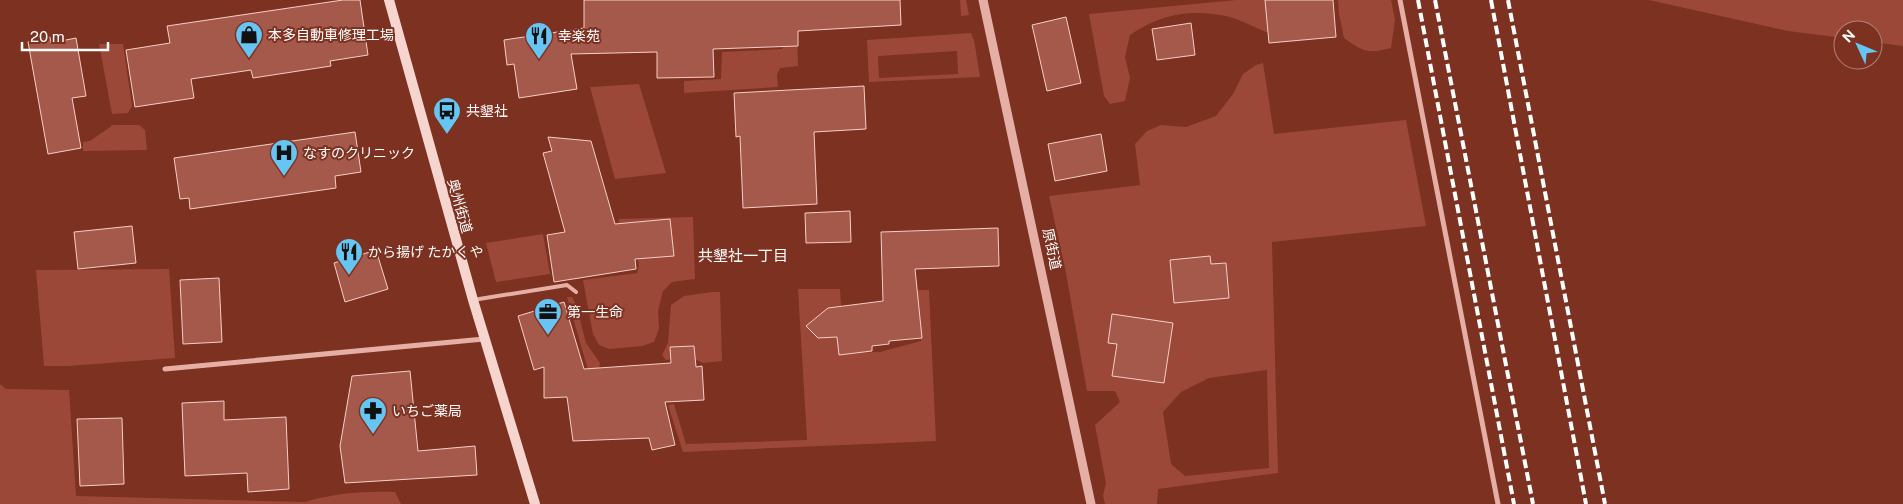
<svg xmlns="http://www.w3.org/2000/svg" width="1903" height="504" viewBox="0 0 1903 504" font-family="'Public Sans','Noto Sans JP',sans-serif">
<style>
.green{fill:#9c4838;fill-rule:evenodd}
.building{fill:#a5594a;stroke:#f5cfc8}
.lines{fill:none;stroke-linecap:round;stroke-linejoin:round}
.service{stroke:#e6afa5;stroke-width:4}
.minor{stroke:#e6afa5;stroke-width:5}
.tertiary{stroke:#e6afa5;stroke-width:9}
.secondary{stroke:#f5d5ce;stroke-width:10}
.rail{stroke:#fff;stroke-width:4;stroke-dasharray:9 4;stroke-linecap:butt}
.labels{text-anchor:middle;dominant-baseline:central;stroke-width:4;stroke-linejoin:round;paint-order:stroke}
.poi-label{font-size:14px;fill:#fff;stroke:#7c3121;text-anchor:start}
.street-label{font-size:14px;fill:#fff;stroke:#7c3121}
.neighbourhood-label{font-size:15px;fill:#fff;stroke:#7c3121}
</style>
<rect width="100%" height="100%" fill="#7c3121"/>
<g class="green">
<path d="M 796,0 L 798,66 L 780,68 L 777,75 L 778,87 L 684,93 L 684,81 L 721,79 L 722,52 L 782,49 L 786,43 Z"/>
<path d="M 960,0 L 966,0 L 969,15 L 961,16 Z"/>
<path d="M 1236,0 L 1265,0 L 1269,33 C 1255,28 1240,19 1226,16 C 1191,9 1160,14 1130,35 L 1125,57 L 1130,78 L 1125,101 L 1110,104 L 1104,96 L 1089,14 Z"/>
<path d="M 1338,0 L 1391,0 L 1395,20 L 1391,48 C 1368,54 1364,52 1344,38 L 1339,14 Z"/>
<path d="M 1649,0 L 1903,0 L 1903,46 L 1873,42 L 1873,30 L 1843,30 L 1843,38 L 1788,31 Z"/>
<path d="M 971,33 L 974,40 L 980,77 L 869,82 L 867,40 ZM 957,51 L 958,74 L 879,78 L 878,56 Z"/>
<path d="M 99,44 L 123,44 L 132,106 L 128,113 L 112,114 Z"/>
<path d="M 1263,63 L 1274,134 L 1406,120 L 1426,226 L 1272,242 L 1278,473 L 1158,489 L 1157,504 L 1105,504 L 1103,495 L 1106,483 L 1095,425 L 1120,402 L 1115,391 L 1087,391 L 1065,268 L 1049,196 L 1140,185 L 1135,144 L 1147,131 L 1161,125 L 1186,127 L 1216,116 L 1233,94 L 1243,74 L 1256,65 ZM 1267,370 L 1269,468 L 1185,476 L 1171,464 L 1163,412 L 1181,392 L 1209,378 Z"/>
<path d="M 639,84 L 666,173 L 615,179 L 590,87 Z"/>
<path d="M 113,125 L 139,125 L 145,130 L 147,150 L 83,151 L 83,142 L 90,141 Z"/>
<path d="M 693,217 L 695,279 L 672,282 L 663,291 L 658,311 L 659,328 L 654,342 L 642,346 L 609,349 L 599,345 L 593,334 L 583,280 L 637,273 L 639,266 L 634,237 L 618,233 L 619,219 Z"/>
<path d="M 543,234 L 550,274 L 496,282 L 486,243 Z"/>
<path d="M 169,269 L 175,358 L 68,366 L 44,366 L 36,270 Z"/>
<path d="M 798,289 L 840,289 L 844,353 L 880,352 L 921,341 L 918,303 L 884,291 L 929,290 L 936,441 L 683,452 L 668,405 L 674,404 L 686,444 L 807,440 Z"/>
<path d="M 712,292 L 720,292 L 722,361 L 703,363 L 689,356 L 666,360 L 662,355 L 668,343 L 671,305 L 684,296 Z"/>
<path d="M 567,297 L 572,297 L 576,304 L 586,343 L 600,363 L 595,394 Z"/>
<path d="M 0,384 L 6,389 L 69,390 L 76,496 L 305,502 C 334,493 364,491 395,492 L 401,504 L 0,504 Z"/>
</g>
<g class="building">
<path d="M 343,0 L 360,0 L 368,55 L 330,61 L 331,66 L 253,78 L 251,70 L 191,79 L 194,98 L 135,107 L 126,50 L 170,43 L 167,26 Z"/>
<path d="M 584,0 L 900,0 L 901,25 L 798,31 L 798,46 L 713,49 L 714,77 L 657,78 L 657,52 L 571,54 L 577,89 L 519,98 L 514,64 L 507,65 L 504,40 L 584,28 Z"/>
<path d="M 1265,0 L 1333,0 L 1336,37 L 1269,43 Z"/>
<path d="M 1066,17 L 1081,83 L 1047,91 L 1032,25 Z"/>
<path d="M 1191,23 L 1195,55 L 1157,60 L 1152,29 Z"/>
<path d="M 50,37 L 51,43 L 76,38 L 86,96 L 72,98 L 81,148 L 48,154 L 28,42 Z"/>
<path d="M 864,86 L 866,129 L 814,132 L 817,204 L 743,208 L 740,136 L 736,137 L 734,93 Z"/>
<path d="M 355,132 L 361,172 L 335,176 L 336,188 L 190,209 L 189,198 L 180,199 L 174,158 Z"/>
<path d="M 1101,134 L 1107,171 L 1055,181 L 1048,144 Z"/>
<path d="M 548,137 L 591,141 L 615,224 L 670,219 L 674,256 L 635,259 L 636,269 L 554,282 L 547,235 L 565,232 L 543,153 L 552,151 Z"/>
<path d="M 850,211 L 851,242 L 806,243 L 805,213 Z"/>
<path d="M 132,226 L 136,263 L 78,269 L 74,232 Z"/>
<path d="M 998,228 L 999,266 L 915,269 L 922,338 L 889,341 L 889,344 L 872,346 L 872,351 L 839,355 L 837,337 L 818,338 L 806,326 L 828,308 L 883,301 L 881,232 Z"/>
<path d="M 376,250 L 388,289 L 345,302 L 334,263 Z"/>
<path d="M 1210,256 L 1211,264 L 1226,263 L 1229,298 L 1174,303 L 1170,260 Z"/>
<path d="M 219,278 L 222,342 L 183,344 L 180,280 Z"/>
<path d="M 564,302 L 584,369 L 671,363 L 670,347 L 694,346 L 696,367 L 702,366 L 704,400 L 665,402 L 675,445 L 652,450 L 649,438 L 573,441 L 567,397 L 544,398 L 544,367 L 534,370 L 518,316 Z"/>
<path d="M 1112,314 L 1173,323 L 1164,383 L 1112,376 L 1117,344 L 1108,343 Z"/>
<path d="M 410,371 L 418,451 L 475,446 L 477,475 L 345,483 L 340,446 L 352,376 Z"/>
<path d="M 224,401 L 224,420 L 286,417 L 289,489 L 248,492 L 247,473 L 185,476 L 182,403 Z"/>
<path d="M 122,418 L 124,484 L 80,486 L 77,419 Z"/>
</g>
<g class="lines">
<path class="service" d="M 473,300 L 567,285 L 576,292"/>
<g class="minor">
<path d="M 1400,0 L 1498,504"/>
<path d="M 165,369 L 484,339"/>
</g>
<path class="tertiary" d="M 983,0 L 1091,504"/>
<path class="secondary" d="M 389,0 L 473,300 L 535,504"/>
<g class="rail">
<path d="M 1418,0 L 1514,504"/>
<path d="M 1435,0 L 1533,504"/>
<path d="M 1491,0 L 1586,504"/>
<path d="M 1508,0 L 1605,504"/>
</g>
</g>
<defs>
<symbol id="shop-pin" viewBox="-11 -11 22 30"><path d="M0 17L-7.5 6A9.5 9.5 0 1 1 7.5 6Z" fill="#66c5f2" stroke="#7c3121"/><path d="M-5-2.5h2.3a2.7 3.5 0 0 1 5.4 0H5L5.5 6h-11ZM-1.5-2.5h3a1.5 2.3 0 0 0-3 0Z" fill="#111"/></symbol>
<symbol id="restaurant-pin" viewBox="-11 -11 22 30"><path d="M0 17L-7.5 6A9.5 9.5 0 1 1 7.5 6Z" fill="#66c5f2" stroke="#7c3121"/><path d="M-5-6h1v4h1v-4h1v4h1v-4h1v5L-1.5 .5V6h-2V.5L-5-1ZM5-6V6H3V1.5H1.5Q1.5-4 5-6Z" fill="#111"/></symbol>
<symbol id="bus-pin" viewBox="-11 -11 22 30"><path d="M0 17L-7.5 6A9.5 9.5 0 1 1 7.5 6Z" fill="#66c5f2" stroke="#7c3121"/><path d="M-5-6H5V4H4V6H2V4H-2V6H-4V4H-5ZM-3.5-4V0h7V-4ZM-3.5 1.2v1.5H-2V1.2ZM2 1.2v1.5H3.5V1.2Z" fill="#111"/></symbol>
<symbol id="hospital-pin" viewBox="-11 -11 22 30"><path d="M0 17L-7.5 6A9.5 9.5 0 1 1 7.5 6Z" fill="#66c5f2" stroke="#7c3121"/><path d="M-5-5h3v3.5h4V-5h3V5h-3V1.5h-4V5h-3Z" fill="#111"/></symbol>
<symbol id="office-pin" viewBox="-11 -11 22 30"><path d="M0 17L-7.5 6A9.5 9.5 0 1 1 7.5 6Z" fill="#66c5f2" stroke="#7c3121"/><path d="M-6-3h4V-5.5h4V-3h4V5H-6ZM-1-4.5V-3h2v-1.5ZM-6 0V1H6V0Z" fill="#111"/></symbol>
<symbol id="pharmacy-pin" viewBox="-11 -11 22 30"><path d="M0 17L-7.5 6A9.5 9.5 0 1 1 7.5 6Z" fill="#66c5f2" stroke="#7c3121"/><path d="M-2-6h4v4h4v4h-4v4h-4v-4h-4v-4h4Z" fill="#111"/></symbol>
</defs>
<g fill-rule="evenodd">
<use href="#shop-pin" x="233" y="19" width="32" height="43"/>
<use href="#restaurant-pin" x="523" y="20" width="32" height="43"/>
<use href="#bus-pin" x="431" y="95" width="32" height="43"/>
<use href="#hospital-pin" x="268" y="137" width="32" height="43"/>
<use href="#restaurant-pin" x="333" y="236" width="32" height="43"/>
<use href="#office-pin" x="532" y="296" width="32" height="43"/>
<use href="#pharmacy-pin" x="357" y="395" width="32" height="43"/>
</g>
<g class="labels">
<g class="poi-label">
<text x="268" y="35">本多自動車修理工場</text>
<text x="558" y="36">幸楽苑</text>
<text x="466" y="111">共墾社</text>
<text x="303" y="153">なすのクリニック</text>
<text x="368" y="252">から揚げ たかくや</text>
<text x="567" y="312">第一生命</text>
<text x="392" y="411">いちご薬局</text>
</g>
<g class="street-label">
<text transform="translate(460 206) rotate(74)">奥州街道</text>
<text transform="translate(1052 249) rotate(78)">原街道</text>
</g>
<g class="neighbourhood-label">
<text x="743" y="255">共墾社一丁目</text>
</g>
</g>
<g transform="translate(1858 45) rotate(314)"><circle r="24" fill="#7c3121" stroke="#b0837a"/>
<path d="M0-4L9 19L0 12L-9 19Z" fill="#66c5f2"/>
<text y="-8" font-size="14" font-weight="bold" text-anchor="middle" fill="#ffffff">N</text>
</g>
<path d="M22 42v8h86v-8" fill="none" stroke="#ffffff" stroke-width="2.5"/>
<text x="30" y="42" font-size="15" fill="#ffffff" stroke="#7c3121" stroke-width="4" paint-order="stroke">20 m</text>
</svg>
